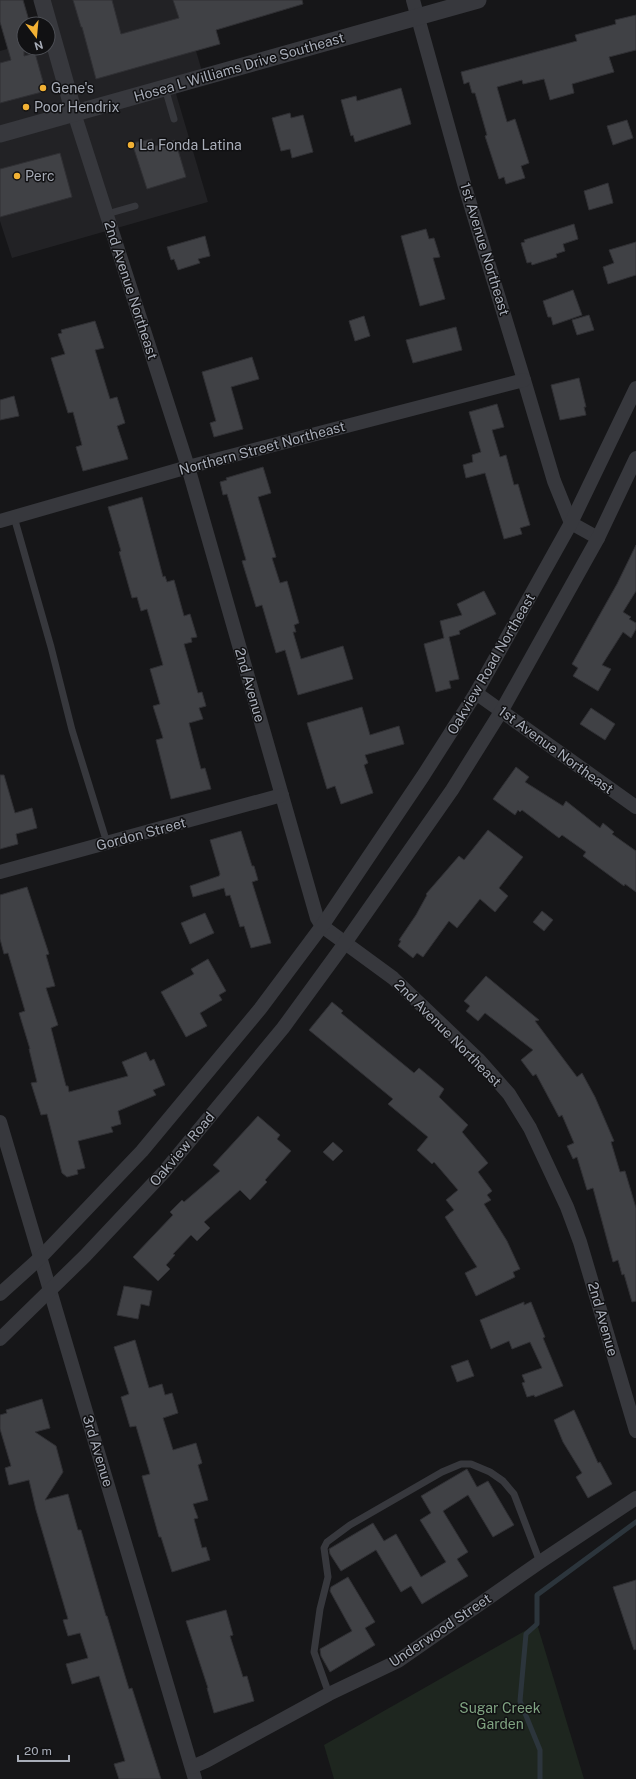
<svg xmlns="http://www.w3.org/2000/svg" width="636" height="1779" viewBox="0 0 636 1779" font-family="'Public Sans',sans-serif">
<style>
.built{fill:#222225}
.green{fill:#1e261f}
.lines{fill:none;stroke-linecap:round;stroke-linejoin:round}
.stream{stroke:#2c353c;stroke-width:5}
.building{fill:#404145;stroke:#303034}
.service{stroke:#37383d;stroke-width:7}
.minor{stroke:#37383d;stroke-width:14}
.tertiary{stroke:#37383d;stroke-width:17}
.poi-dot{fill:#f2b134;stroke:#111113;stroke-width:1.5}
.labels{text-anchor:middle;dominant-baseline:central;stroke-width:3;stroke-linejoin:round;paint-order:stroke}
.street-label{font-size:14px;fill:#a8adb8;stroke:#111113}
.poi-label{font-size:14px;fill:#a8adb8;stroke:#111113;text-anchor:start}
.park-label{font-size:14px;fill:#7fa381;stroke:#111113}
</style>
<rect width="100%" height="100%" fill="#161618"/>
<path class="built" d="M 45,0 L 181,0 L 204,78 L 174,87 L 208,202 L 12,258 L 0,221 L 0,51 L 24,44 L 24,48 L 48,48 Z"/>
<path class="green" d="M 537,1624 L 584,1779 L 334,1779 L 324,1745 Z"/>
<g class="lines">
<path class="stream" d="M 540,1779 L 540,1750 L 520,1701 L 526,1634 L 537,1624 L 537,1595 L 636,1522"/>
</g>
<g class="building">
<path d="M 0,0 L 23,0 L 30,24 L 24,24 L 24,56 L 35,53 L 44,85 L 42,92 L 0,103 L 0,63 L 11,60 L 0,22 Z"/>
<path d="M 73,0 L 112,0 L 121,34 L 179,18 L 173,0 L 302,0 L 303,4 L 216,30 L 220,44 L 96,79 L 82,27 L 81,27 Z"/>
<path d="M 636,15 L 636,50 L 609,57 L 614,72 L 572,84 L 574,93 L 550,100 L 544,79 L 523,84 L 522,80 L 497,87 L 507,122 L 515,119 L 529,163 L 521,166 L 525,178 L 506,184 L 504,177 L 499,179 L 485,136 L 487,135 L 475,93 L 472,93 L 469,82 L 464,84 L 461,72 L 577,41 L 575,35 L 616,24 L 615,20 Z"/>
<path d="M 401,88 L 411,124 L 355,142 L 353,135 L 351,136 L 341,100 L 356,96 L 357,101 Z"/>
<path d="M 290,113 L 291,118 L 303,115 L 313,152 L 292,158 L 290,149 L 281,151 L 272,118 Z"/>
<path d="M 627,120 L 633,138 L 613,145 L 607,126 Z"/>
<path d="M 152,139 L 152,147 L 175,140 L 186,177 L 147,189 L 132,143 Z"/>
<path d="M 60,153 L 72,197 L 0,217 L 0,169 Z"/>
<path d="M 608,183 L 613,203 L 589,210 L 584,191 Z"/>
<path d="M 574,224 L 578,239 L 563,244 L 565,251 L 556,254 L 557,257 L 532,265 L 531,262 L 527,263 L 521,243 L 525,242 L 524,240 Z"/>
<path d="M 426,229 L 429,239 L 434,238 L 440,257 L 433,258 L 445,299 L 420,306 L 401,236 Z"/>
<path d="M 205,236 L 210,256 L 198,259 L 200,263 L 178,270 L 174,259 L 171,260 L 167,247 Z"/>
<path d="M 636,242 L 636,275 L 608,284 L 603,267 L 614,263 L 609,250 Z"/>
<path d="M 573,290 L 582,315 L 553,325 L 551,317 L 548,317 L 543,301 Z"/>
<path d="M 589,315 L 594,330 L 577,335 L 572,320 Z"/>
<path d="M 364,316 L 370,336 L 355,341 L 349,321 Z"/>
<path d="M 95,321 L 104,348 L 95,350 L 110,399 L 117,397 L 125,423 L 117,426 L 128,459 L 83,471 L 76,447 L 82,445 L 73,412 L 68,413 L 51,358 L 65,354 L 58,334 L 62,333 L 61,330 Z"/>
<path d="M 456,327 L 462,350 L 413,363 L 406,340 Z"/>
<path d="M 252,357 L 259,379 L 231,387 L 243,429 L 214,437 L 210,423 L 216,421 L 202,372 Z"/>
<path d="M 579,378 L 586,407 L 584,407 L 586,415 L 560,420 L 551,385 Z"/>
<path d="M 14,396 L 19,416 L 0,420 L 0,400 Z"/>
<path d="M 497,404 L 504,427 L 492,430 L 500,457 L 506,455 L 514,485 L 518,484 L 530,525 L 520,528 L 522,534 L 504,539 L 485,473 L 466,478 L 463,465 L 473,462 L 472,455 L 481,452 L 469,412 Z"/>
<path d="M 263,467 L 271,493 L 258,497 L 276,557 L 272,558 L 280,583 L 287,581 L 299,623 L 294,625 L 296,632 L 293,632 L 301,659 L 343,646 L 353,679 L 298,695 L 285,650 L 276,653 L 262,605 L 256,607 L 242,561 L 246,560 L 227,494 L 223,495 L 220,482 L 227,480 L 226,478 Z"/>
<path d="M 142,497 L 163,577 L 165,576 L 167,582 L 174,580 L 184,616 L 190,614 L 197,637 L 191,638 L 192,642 L 184,644 L 198,693 L 202,692 L 206,706 L 199,708 L 203,719 L 189,723 L 201,769 L 205,768 L 211,789 L 171,799 L 156,740 L 163,738 L 153,706 L 160,704 L 150,669 L 163,665 L 147,609 L 141,611 L 137,597 L 132,598 L 119,552 L 121,551 L 108,507 Z"/>
<path d="M 636,545 L 636,591 L 623,612 L 631,617 L 629,619 L 636,623 L 636,629 L 631,638 L 623,632 L 602,665 L 611,669 L 598,691 L 573,676 L 578,668 L 572,664 L 617,584 Z"/>
<path d="M 484,591 L 496,614 L 459,631 L 460,634 L 449,637 L 459,679 L 449,681 L 451,688 L 436,692 L 424,644 L 444,638 L 440,621 L 462,615 L 457,604 Z"/>
<path d="M 362,707 L 370,735 L 399,726 L 404,744 L 365,755 L 368,763 L 364,765 L 373,793 L 341,804 L 335,786 L 327,789 L 307,723 Z"/>
<path d="M 591,708 L 615,724 L 605,740 L 580,724 Z"/>
<path d="M 516,767 L 529,777 L 525,782 L 563,806 L 566,801 L 600,828 L 603,823 L 614,832 L 612,834 L 636,851 L 636,892 L 625,884 L 624,886 L 583,856 L 586,852 L 562,835 L 559,838 L 522,810 L 520,812 L 518,810 L 515,815 L 493,799 Z"/>
<path d="M 0,775 L 4,775 L 15,813 L 32,808 L 37,828 L 16,834 L 18,844 L 0,849 Z"/>
<path d="M 488,830 L 523,857 L 499,888 L 508,896 L 495,912 L 480,899 L 457,928 L 449,921 L 423,957 L 417,953 L 413,958 L 398,946 L 401,941 L 399,940 L 416,915 L 427,895 L 426,894 L 459,856 L 464,860 Z"/>
<path d="M 241,831 L 252,866 L 254,866 L 258,880 L 252,882 L 271,943 L 251,948 L 244,926 L 240,927 L 230,895 L 226,896 L 224,888 L 193,897 L 190,886 L 219,876 L 220,874 L 210,840 Z"/>
<path d="M 27,887 L 49,954 L 46,955 L 55,986 L 46,988 L 58,1025 L 51,1028 L 66,1086 L 68,1086 L 69,1092 L 128,1076 L 122,1062 L 146,1052 L 150,1061 L 154,1059 L 165,1085 L 153,1090 L 156,1095 L 118,1111 L 121,1124 L 111,1127 L 113,1132 L 78,1141 L 85,1168 L 77,1170 L 78,1174 L 67,1177 L 62,1173 L 47,1114 L 41,1115 L 31,1083 L 37,1082 L 29,1049 L 30,1049 L 19,1013 L 25,1011 L 8,953 L 4,954 L 0,939 L 0,895 Z"/>
<path d="M 542,911 L 553,920 L 544,931 L 533,922 Z"/>
<path d="M 205,913 L 214,933 L 190,944 L 181,923 Z"/>
<path d="M 208,959 L 226,991 L 219,995 L 222,1000 L 200,1013 L 207,1026 L 186,1037 L 161,992 L 194,974 L 191,969 Z"/>
<path d="M 486,976 L 539,1020 L 535,1021 L 577,1077 L 582,1073 L 595,1097 L 614,1141 L 611,1142 L 620,1172 L 625,1171 L 636,1208 L 636,1301 L 632,1302 L 624,1274 L 622,1275 L 618,1260 L 613,1262 L 593,1188 L 587,1190 L 577,1157 L 573,1159 L 567,1146 L 574,1143 L 562,1115 L 559,1117 L 536,1074 L 533,1076 L 521,1060 L 533,1050 L 485,1013 L 478,1021 L 466,1011 L 470,1006 L 464,1001 Z"/>
<path d="M 332,1002 L 343,1011 L 341,1013 L 414,1073 L 419,1068 L 444,1089 L 439,1097 L 468,1125 L 462,1132 L 488,1163 L 478,1172 L 492,1191 L 487,1195 L 491,1200 L 484,1204 L 507,1241 L 520,1269 L 513,1272 L 515,1277 L 476,1296 L 465,1273 L 477,1267 L 445,1217 L 454,1210 L 446,1200 L 458,1190 L 434,1162 L 432,1164 L 417,1150 L 428,1137 L 388,1104 L 393,1099 L 309,1030 Z"/>
<path d="M 258,1116 L 280,1135 L 277,1139 L 291,1151 L 265,1180 L 267,1182 L 250,1200 L 240,1190 L 204,1222 L 210,1228 L 197,1241 L 191,1235 L 173,1254 L 175,1255 L 166,1265 L 170,1269 L 158,1281 L 133,1257 L 173,1215 L 170,1212 L 182,1200 L 184,1202 L 220,1171 L 213,1165 Z"/>
<path d="M 333,1142 L 343,1151 L 333,1161 L 323,1152 Z"/>
<path d="M 124,1286 L 152,1291 L 149,1306 L 141,1304 L 138,1319 L 117,1315 Z"/>
<path d="M 524,1302 L 524,1305 L 531,1302 L 545,1337 L 543,1338 L 563,1386 L 535,1397 L 534,1395 L 527,1397 L 522,1383 L 525,1382 L 522,1375 L 542,1368 L 530,1342 L 512,1349 L 509,1341 L 491,1349 L 480,1320 Z"/>
<path d="M 135,1340 L 149,1388 L 162,1384 L 165,1395 L 172,1393 L 178,1413 L 163,1418 L 173,1450 L 196,1443 L 202,1463 L 198,1465 L 208,1500 L 193,1504 L 198,1518 L 194,1519 L 202,1548 L 206,1547 L 210,1560 L 172,1572 L 161,1537 L 159,1537 L 142,1476 L 150,1474 L 136,1426 L 130,1427 L 121,1397 L 129,1394 L 114,1347 Z"/>
<path d="M 468,1360 L 474,1376 L 457,1382 L 451,1366 Z"/>
<path d="M 42,1399 L 50,1428 L 35,1432 L 56,1446 L 63,1472 L 45,1500 L 68,1494 L 78,1530 L 81,1530 L 106,1616 L 107,1616 L 129,1689 L 132,1688 L 161,1779 L 119,1779 L 114,1764 L 125,1761 L 99,1676 L 72,1684 L 66,1664 L 88,1658 L 80,1633 L 68,1636 L 63,1620 L 68,1619 L 36,1510 L 29,1480 L 9,1485 L 5,1468 L 11,1466 L 0,1429 L 0,1415 L 7,1413 L 6,1410 Z"/>
<path d="M 574,1410 L 598,1463 L 600,1462 L 612,1484 L 588,1498 L 576,1477 L 582,1473 L 563,1442 L 554,1420 Z"/>
<path d="M 467,1469 L 477,1487 L 488,1481 L 514,1525 L 493,1537 L 468,1495 L 443,1511 L 468,1552 L 457,1559 L 468,1576 L 422,1604 L 411,1586 L 401,1592 L 376,1550 L 341,1571 L 330,1554 L 329,1549 L 373,1523 L 384,1541 L 396,1534 L 421,1577 L 446,1562 L 420,1520 L 431,1513 L 421,1496 Z"/>
<path d="M 348,1577 L 375,1622 L 365,1628 L 375,1645 L 330,1672 L 321,1656 L 320,1649 L 352,1631 L 330,1591 L 331,1587 Z"/>
<path d="M 636,1580 L 636,1649 L 634,1650 L 613,1587 Z"/>
<path d="M 226,1610 L 233,1635 L 230,1636 L 243,1677 L 247,1676 L 254,1701 L 214,1713 L 207,1688 L 208,1688 L 186,1621 Z"/>
</g>
<g class="lines">
<g class="service">
<path d="M 165,88 L 174,119"/>
<path d="M 107,214 L 135,206"/>
<path d="M 14,517 L 51,647 L 72,730 L 107,843"/>
<path d="M 329,1694 L 314,1652 L 320,1609 L 328,1577 L 324,1548 L 327,1542 L 350,1525 L 442,1472 L 461,1464 L 471,1464 L 490,1472 L 503,1481 L 514,1494 L 540,1562"/>
</g>
<g class="minor">
<path d="M 413,0 L 465,187 L 524,380 L 554,481 L 571,523 L 598,538"/>
<path d="M 74,113 L 188,467 L 317,918 L 322,926 L 393,978 L 478,1059 L 509,1094 L 530,1128 L 567,1207 L 580,1242 L 636,1431"/>
<path d="M 0,521 L 188,467 L 524,380"/>
<path d="M 476,693 L 636,807"/>
<path d="M 0,872 L 282,795"/>
<path d="M 0,1122 L 195,1779"/>
<path d="M 0,1294 L 40,1258 L 142,1151 L 260,1009 L 322,926 L 423,776 L 476,693 L 571,523 L 636,388"/>
<path d="M 0,1339 L 85,1256 L 164,1172 L 283,1028 L 345,943 L 452,790 L 502,710 L 598,538 L 636,458"/>
<path d="M 192,1767 L 206,1761 L 329,1694 L 398,1661 L 540,1562 L 636,1498"/>
</g>
<g class="tertiary">
<path d="M 42,0 L 74,113"/>
<path d="M 0,134 L 478,0"/>
</g>
</g>
<g class="poi-dot">
<circle cx="43" cy="88" r="4"/>
<circle cx="26" cy="107" r="4"/>
<circle cx="131" cy="145" r="4"/>
<circle cx="17" cy="176" r="4"/>
</g>
<g class="labels">
<g class="street-label">
<text transform="translate(239 67) rotate(-16)">Hosea L Williams Drive Southeast</text>
<text transform="translate(485 249) rotate(73)">1st Avenue Northeast</text>
<text transform="translate(131 290) rotate(72)">2nd Avenue Northeast</text>
<text transform="translate(262 448) rotate(-15)">Northern Street Northeast</text>
<text transform="translate(491 664) rotate(-60)">Oakview Road Northeast</text>
<text transform="translate(250 685) rotate(74)">2nd Avenue</text>
<text transform="translate(556 750) rotate(36)">1st Avenue Northeast</text>
<text transform="translate(141 834) rotate(-15)">Gordon Street</text>
<text transform="translate(448 1033) rotate(45)">2nd Avenue Northeast</text>
<text transform="translate(182 1149) rotate(-50)">Oakview Road</text>
<text transform="translate(603 1319) rotate(74)">2nd Avenue</text>
<text transform="translate(98 1451) rotate(73)">3rd Avenue</text>
<text transform="translate(440 1630) rotate(-34)">Underwood Street</text>
</g>
<g class="poi-label">
<text x="51" y="88">Gene's</text>
<text x="34" y="107">Poor Hendrix</text>
<text x="139" y="145">La Fonda Latina</text>
<text x="25" y="176">Perc</text>
</g>
<g class="park-label">
<text x="500" y="1708">Sugar Creek<tspan x="500" dy="16">Garden</tspan></text>
</g>
</g>
<g transform="translate(36 36) rotate(164)"><circle r="19" fill="#111113" stroke="#4d4f55"/>
<path d="M0-3L7 15L0 10L-7 15Z" fill="#f2b134"/>
<text y="-6" font-size="11" font-weight="bold" text-anchor="middle" fill="#a8adb8">N</text>
</g>
<path d="M18 1755v6h51v-6" fill="none" stroke="#a8adb8" stroke-width="2"/>
<text x="24" y="1755" font-size="12" fill="#a8adb8" stroke="#111113" stroke-width="3" paint-order="stroke">20 m</text>
</svg>
